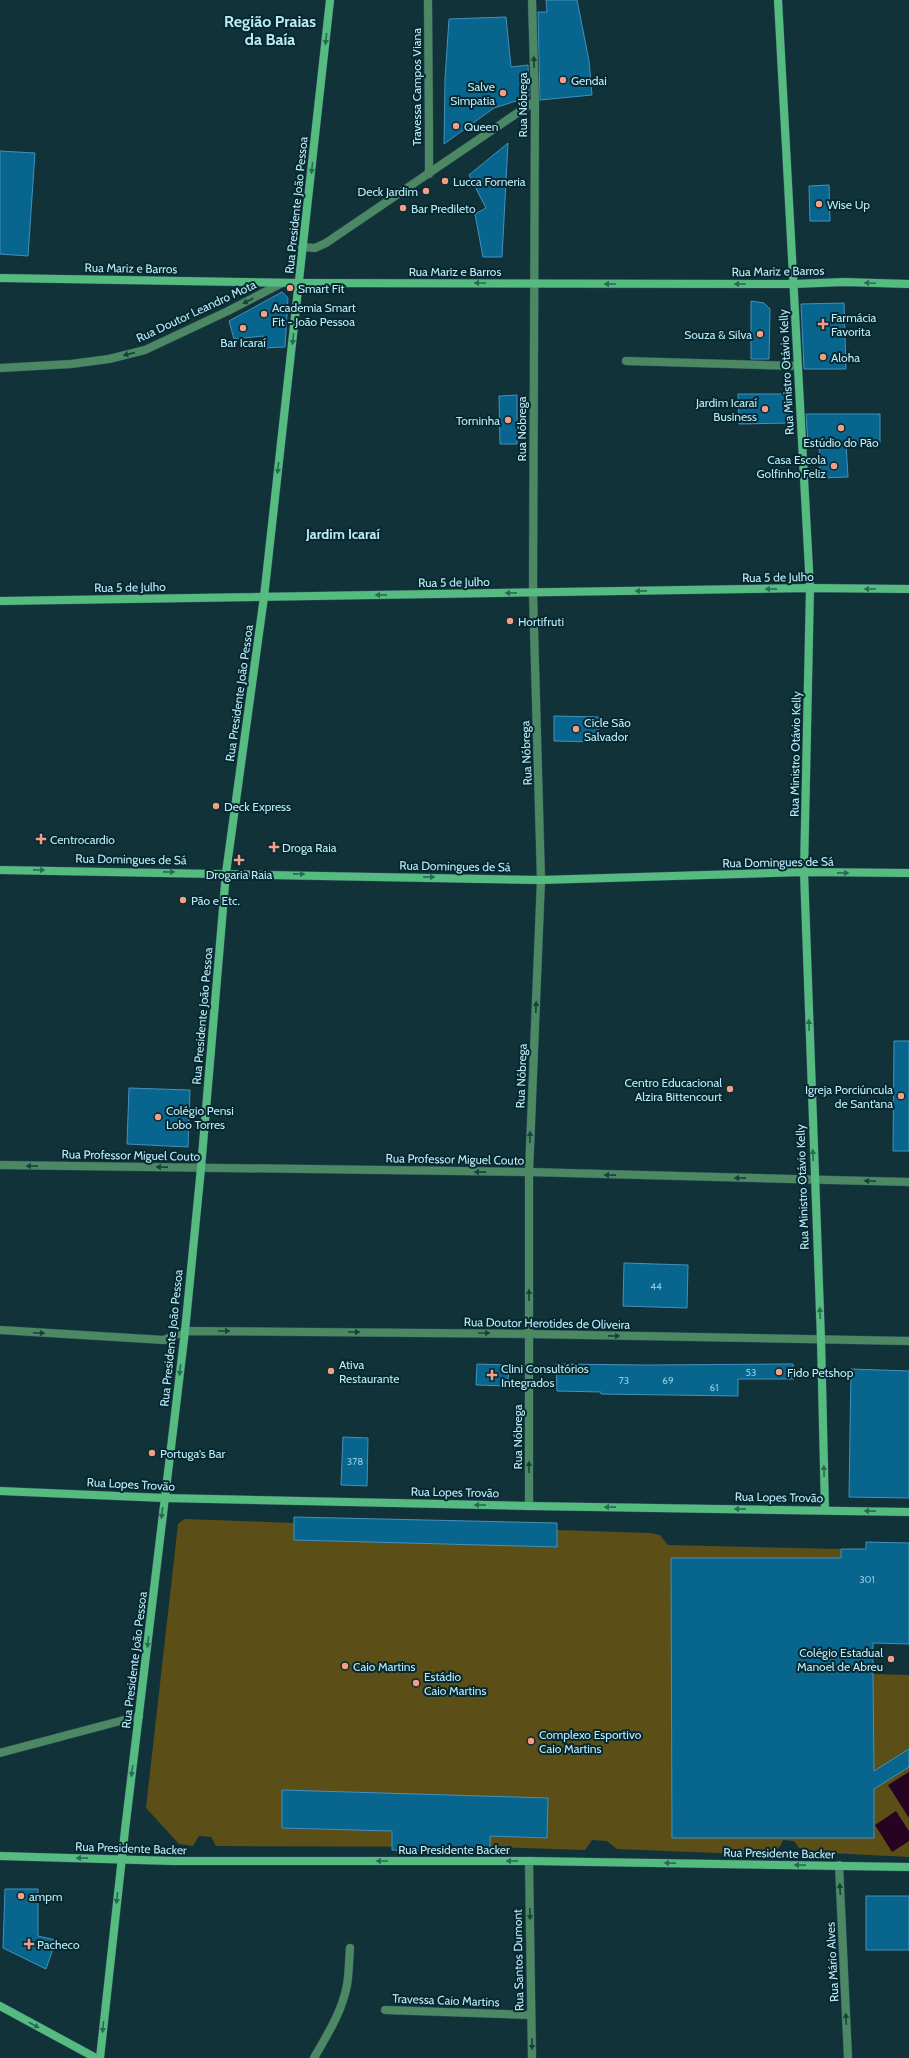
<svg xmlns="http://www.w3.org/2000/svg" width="909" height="2058" viewBox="0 0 909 2058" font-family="Cabin,sans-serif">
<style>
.green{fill:#5b4e17}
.water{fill:#270221}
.building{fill:#07658e;stroke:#4391bd}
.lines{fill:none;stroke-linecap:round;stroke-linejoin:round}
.lane-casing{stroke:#2d4f58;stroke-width:9}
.street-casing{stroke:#2d4f58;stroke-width:9}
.secondary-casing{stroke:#2d4f58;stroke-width:9}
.lane{stroke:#4c8863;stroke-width:8}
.street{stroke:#4c8863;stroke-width:8}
.secondary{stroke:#56bb80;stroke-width:8}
.oneway{fill:#2a6a54}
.oneway2{fill:#18403d}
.poi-dot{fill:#f49e87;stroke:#062830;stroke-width:1.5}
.labels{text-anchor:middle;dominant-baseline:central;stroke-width:4;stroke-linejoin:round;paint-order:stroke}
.number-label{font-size:10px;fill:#8fc9dc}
.poi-label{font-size:12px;fill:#bceaf6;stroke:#062830;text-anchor:start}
.street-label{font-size:12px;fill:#bceaf6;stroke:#062830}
.quarter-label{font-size:14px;font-weight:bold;fill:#bceaf6;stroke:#062830}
.district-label{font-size:16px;font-weight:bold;fill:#bceaf6;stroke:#062830}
</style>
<rect width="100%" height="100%" fill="#12323a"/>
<path class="green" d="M 294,1517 L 557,1523 L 557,1530 L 650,1533 L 660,1535 L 668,1545 L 841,1549 L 841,1558 L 873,1619 L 873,1674 L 909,1675 L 909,1857 L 809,1852 L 799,1848 L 794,1841 L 783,1840 C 779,1850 775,1852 766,1855 L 617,1849 L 607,1841 L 592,1840 L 585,1850 L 489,1847 L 216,1846 L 211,1837 L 199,1836 L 193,1846 L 179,1844 L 146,1808 L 178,1524 L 184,1519 L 294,1523 Z"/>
<g class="water">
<path d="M 909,1772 L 909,1818 L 888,1785 Z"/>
<path d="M 896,1811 L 909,1831 L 909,1841 L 892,1852 L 875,1825 Z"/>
</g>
<g class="building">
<path d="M 546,0 L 577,0 L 589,61 L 592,95 L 540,100 L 538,12 L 547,12 Z"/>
<path d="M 506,17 L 511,67 L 528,65 L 529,97 L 494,108 L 444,144 L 445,79 L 449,19 Z"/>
<path d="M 508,143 L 502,257 L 483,257 L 475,214 L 486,208 L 469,175 Z"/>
<path d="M 0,151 L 35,153 L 28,256 L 0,254 Z"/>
<path d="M 829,185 L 830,221 L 810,221 L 809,186 Z"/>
<path d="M 282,292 L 288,298 L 285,347 L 264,348 L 263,336 L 234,339 L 229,321 Z"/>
<path d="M 751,301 L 764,303 L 770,309 L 769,359 L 751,359 Z"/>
<path d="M 844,303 L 846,369 L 804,369 L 801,304 Z"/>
<path d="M 738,394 L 790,394 L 791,423 L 739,424 Z"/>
<path d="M 517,395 L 517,444 L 500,444 L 499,396 Z"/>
<path d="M 806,414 L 880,414 L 880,443 L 846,443 L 848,477 L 820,478 L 819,443 L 808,443 Z"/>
<path d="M 554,716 L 599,717 L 598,742 L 554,741 Z"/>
<path d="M 894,1041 L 909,1041 L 909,1151 L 893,1151 Z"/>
<path d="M 129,1088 L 190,1090 L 188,1147 L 127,1144 Z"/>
<path d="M 624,1263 L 688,1265 L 687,1308 L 623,1306 Z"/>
<path d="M 477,1364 L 509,1365 L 508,1386 L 476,1385 Z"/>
<path d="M 556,1364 L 646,1365 L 793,1364 L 794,1379 L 738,1379 L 738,1396 L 601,1394 L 601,1392 L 557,1391 Z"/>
<path d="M 851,1369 L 909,1371 L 909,1498 L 849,1497 Z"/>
<path d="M 343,1437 L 368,1438 L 367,1486 L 341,1485 Z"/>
<path d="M 294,1517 L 557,1523 L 557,1547 L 294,1540 Z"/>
<path d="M 866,1542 L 909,1543 L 909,1644 L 873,1643 L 873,1674 L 874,1771 L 909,1749 L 909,1767 L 874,1789 L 874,1838 L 672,1838 L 671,1558 L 841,1558 L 841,1549 L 866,1549 Z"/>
<path d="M 282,1790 L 548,1798 L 547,1838 L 490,1836 L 490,1853 L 392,1850 L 392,1831 L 282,1828 Z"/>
<path d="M 5,1889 L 38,1889 L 38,1936 L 56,1940 L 46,1969 L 3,1948 Z"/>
<rect x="866" y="1896" width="43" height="54"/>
</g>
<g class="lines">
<defs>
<g id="lane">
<path d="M 428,0 L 429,132"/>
<path d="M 0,1753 L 139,1716"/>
</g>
<g id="street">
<path d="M 429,132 L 429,174"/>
<path d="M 302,247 L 315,248 L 326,243 L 535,101"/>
<path d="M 626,361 L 798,366"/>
<path d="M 0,368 L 71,364 L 109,359 L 145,350 L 228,311 L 282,283"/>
<path d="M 0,1165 L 529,1172 L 909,1182"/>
<path d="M 0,1330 L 164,1340 L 185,1331 L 529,1334 L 909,1341"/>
<path d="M 529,1506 L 529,1172 L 541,880 L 533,593 L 535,101 L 532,0"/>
<path d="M 529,1861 L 532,2058"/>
<path d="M 839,1865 L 848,2058"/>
<path d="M 385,2010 L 531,2015"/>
<path d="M 314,2058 C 327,2035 342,2012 347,1985 C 349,1973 349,1960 350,1948"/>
</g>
<g id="secondary">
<path d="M 778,0 L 810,588 L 804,872 L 821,1340 L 825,1510"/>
<path d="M 0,278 L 299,283 L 794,284 L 844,282 L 909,284"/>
<path d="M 0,601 L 810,588 L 909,589"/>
<path d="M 0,870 L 541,880 L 804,872 L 909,873"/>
<path d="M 0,1491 L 164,1498 L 529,1506 L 909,1512"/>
<path d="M 0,1856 L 173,1861 L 529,1861 L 909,1867"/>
<path d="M 0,2006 L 96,2058"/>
<path d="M 100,2058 L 125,1830 L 185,1331 L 201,1168 L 226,873 L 264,597 L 330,0"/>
</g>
</defs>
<use href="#lane" class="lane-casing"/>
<use href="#street" class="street-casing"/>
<use href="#secondary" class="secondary-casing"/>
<use href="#lane" class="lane"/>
<use href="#street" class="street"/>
<use href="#secondary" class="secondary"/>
</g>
<defs><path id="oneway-solid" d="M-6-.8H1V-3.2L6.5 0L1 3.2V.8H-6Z"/></defs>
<g class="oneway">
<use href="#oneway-solid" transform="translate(326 39) rotate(96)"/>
<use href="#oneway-solid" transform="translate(312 168) rotate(96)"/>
<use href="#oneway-solid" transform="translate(480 283) rotate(-180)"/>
<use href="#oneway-solid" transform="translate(870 283) rotate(-178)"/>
<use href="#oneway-solid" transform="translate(610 284) rotate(-180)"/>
<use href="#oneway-solid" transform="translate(740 284) rotate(-180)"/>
<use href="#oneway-solid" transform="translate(293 339) rotate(96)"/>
<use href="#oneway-solid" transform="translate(278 468) rotate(96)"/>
<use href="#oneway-solid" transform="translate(771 589) rotate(179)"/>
<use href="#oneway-solid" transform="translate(870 589) rotate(-180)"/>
<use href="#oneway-solid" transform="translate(641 591) rotate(179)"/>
<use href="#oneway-solid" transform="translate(511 593) rotate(179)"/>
<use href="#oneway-solid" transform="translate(381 595) rotate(179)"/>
<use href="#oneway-solid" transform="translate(39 870) rotate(1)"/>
<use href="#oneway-solid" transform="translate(169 872) rotate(1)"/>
<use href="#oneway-solid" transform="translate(843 873) rotate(1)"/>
<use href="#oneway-solid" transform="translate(299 874) rotate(1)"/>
<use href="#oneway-solid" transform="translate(429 877) rotate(1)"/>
<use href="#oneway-solid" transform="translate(809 1025) rotate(-92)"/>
<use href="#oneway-solid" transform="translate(813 1155) rotate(-92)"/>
<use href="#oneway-solid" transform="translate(820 1313) rotate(-93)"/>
<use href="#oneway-solid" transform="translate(180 1370) rotate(97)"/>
<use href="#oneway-solid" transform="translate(824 1471) rotate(-91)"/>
<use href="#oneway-solid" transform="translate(480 1505) rotate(-179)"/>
<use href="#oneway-solid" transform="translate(610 1507) rotate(-179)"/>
<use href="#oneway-solid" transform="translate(740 1509) rotate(-179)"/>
<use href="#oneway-solid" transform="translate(870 1511) rotate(-179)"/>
<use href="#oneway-solid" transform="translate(162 1513) rotate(97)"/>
<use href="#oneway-solid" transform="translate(148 1642) rotate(97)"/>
<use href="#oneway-solid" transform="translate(132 1771) rotate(98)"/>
<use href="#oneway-solid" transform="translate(82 1858) rotate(-179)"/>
<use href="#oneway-solid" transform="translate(382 1861) rotate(-180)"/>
<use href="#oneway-solid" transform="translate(512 1861) rotate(-180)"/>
<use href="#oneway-solid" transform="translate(670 1863) rotate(-179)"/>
<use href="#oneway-solid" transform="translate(800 1865) rotate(-179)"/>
<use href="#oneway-solid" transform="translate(117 1898) rotate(96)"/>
<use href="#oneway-solid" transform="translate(34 2025) rotate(28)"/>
<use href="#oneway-solid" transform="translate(103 2027) rotate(96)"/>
</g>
<g class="oneway2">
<use href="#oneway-solid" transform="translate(534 62) rotate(-92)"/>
<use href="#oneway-solid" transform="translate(248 301) rotate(153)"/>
<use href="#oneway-solid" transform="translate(129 354) rotate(167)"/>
<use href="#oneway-solid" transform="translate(536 1007) rotate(-88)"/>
<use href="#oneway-solid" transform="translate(530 1137) rotate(-88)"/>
<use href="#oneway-solid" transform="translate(32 1166) rotate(-179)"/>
<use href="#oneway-solid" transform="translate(162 1167) rotate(-179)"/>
<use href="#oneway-solid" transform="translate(480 1172) rotate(-179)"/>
<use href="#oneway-solid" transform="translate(610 1175) rotate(-179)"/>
<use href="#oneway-solid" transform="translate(740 1178) rotate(-179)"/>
<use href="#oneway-solid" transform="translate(870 1181) rotate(-178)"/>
<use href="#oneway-solid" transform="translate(529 1295) rotate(-90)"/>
<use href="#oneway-solid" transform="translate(224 1331)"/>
<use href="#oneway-solid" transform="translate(354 1332)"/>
<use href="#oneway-solid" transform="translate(39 1333) rotate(3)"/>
<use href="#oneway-solid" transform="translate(484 1333)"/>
<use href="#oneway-solid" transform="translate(614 1336) rotate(1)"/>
<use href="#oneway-solid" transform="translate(529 1467) rotate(-90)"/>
<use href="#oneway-solid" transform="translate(840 1889) rotate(-93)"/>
<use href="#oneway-solid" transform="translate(530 1914) rotate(89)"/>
<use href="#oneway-solid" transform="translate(846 2019) rotate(-93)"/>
<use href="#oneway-solid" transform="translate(532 2044) rotate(89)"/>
</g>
<g class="poi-dot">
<circle cx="563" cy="80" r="4"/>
<circle cx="503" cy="93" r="4"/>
<circle cx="456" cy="126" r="4"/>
<circle cx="445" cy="181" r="4"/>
<circle cx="426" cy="191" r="4"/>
<circle cx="819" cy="204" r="4"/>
<circle cx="403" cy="208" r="4"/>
<circle cx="290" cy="288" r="4"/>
<circle cx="264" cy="314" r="4"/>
<path d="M821 318h4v4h4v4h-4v4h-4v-4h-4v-4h4z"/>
<circle cx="243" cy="328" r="4"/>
<circle cx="760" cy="334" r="4"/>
<circle cx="823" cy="357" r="4"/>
<circle cx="765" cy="409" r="4"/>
<circle cx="508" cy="420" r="4"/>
<circle cx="841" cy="428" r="4"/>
<circle cx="834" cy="466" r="4"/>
<circle cx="510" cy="621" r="4"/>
<circle cx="576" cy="729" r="4"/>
<circle cx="216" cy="806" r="4"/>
<path d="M39 833h4v4h4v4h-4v4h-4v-4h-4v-4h4z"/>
<path d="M272 841h4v4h4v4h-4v4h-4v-4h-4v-4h4z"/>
<path d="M237 854h4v4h4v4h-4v4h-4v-4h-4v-4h4z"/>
<circle cx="183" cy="900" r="4"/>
<circle cx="730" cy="1089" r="4"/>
<circle cx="901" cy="1096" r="4"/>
<circle cx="158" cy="1117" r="4"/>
<circle cx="331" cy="1371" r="4"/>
<circle cx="779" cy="1372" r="4"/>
<path d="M490 1369h4v4h4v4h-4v4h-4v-4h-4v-4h4z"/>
<circle cx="152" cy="1453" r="4"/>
<circle cx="891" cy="1659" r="4"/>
<circle cx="345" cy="1666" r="4"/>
<circle cx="416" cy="1683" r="4"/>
<circle cx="531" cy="1741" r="4"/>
<circle cx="21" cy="1896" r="4"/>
<path d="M27 1938h4v4h4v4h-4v4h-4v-4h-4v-4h4z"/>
</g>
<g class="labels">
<g class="number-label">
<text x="656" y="1286">44</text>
<text x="751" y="1372">53</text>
<text x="624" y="1380">73</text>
<text x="668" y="1380">69</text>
<text x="714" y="1387">61</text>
<text x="355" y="1461">378</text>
<text x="867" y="1579">301</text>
</g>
<g class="poi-label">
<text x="571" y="80">Gendai</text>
<text x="495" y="86" text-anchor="end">Salve<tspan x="495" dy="14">Simpatia</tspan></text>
<text x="464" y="126">Queen</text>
<text x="453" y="181">Lucca Forneria</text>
<text x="418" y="191" text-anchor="end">Deck Jardim</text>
<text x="827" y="204">Wise Up</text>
<text x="411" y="208">Bar Predileto</text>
<text x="298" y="288">Smart Fit</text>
<text x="272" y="307">Academia Smart<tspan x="272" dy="14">Fit - João Pessoa</tspan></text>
<text x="831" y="317">Farmácia<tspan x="831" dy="14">Favorita</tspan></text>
<text x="752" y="334" text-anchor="end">Souza &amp; Silva</text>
<text x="243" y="342" text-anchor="middle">Bar Icaraí</text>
<text x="831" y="357">Aloha</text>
<text x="757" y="402" text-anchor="end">Jardim Icaraí<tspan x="757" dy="14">Business</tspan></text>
<text x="500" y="420" text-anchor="end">Torninha</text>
<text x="841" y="442" text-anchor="middle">Estúdio do Pão</text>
<text x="826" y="459" text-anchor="end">Casa Escola<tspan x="826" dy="14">Golfinho Feliz</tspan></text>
<text x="518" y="621">Hortifruti</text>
<text x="584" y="722">Cicle São<tspan x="584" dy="14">Salvador</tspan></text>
<text x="224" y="806">Deck Express</text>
<text x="50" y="839">Centrocardio</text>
<text x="282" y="847">Droga Raia</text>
<text x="239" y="874" text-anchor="middle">Drogaria Raia</text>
<text x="191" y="900">Pão e Etc.</text>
<text x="722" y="1082" text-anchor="end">Centro Educacional<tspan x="722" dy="14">Alzira Bittencourt</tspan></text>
<text x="893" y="1089" text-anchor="end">Igreja Porciúncula<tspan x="893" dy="14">de Sant’ana</tspan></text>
<text x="166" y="1110">Colégio Pensi<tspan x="166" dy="14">Lobo Torres</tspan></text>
<text x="339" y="1364">Ativa<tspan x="339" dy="14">Restaurante</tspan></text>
<text x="501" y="1368">Clini Consultórios<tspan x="501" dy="14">Integrados</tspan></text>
<text x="787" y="1372">Fido Petshop</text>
<text x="160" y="1453">Portuga's Bar</text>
<text x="883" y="1652" text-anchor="end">Colégio Estadual<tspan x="883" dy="14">Manoel de Abreu</tspan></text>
<text x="353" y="1666">Caio Martins</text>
<text x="424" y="1676">Estádio<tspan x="424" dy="14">Caio Martins</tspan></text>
<text x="539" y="1734">Complexo Esportivo<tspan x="539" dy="14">Caio Martins</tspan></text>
<text x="29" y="1896">ampm</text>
<text x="37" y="1944">Pacheco</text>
</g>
<g class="street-label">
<text transform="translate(416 87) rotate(-90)">Travessa Campos Viana</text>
<text transform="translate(522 105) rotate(-90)">Rua Nóbrega</text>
<text transform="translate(296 205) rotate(-84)">Rua Presidente João Pessoa</text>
<text transform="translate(131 268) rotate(1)">Rua Mariz e Barros</text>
<text x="455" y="271">Rua Mariz e Barros</text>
<text transform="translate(778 271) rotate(-1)">Rua Mariz e Barros</text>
<text transform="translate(196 311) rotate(-25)">Rua Doutor Leandro Mota</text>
<text transform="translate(786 372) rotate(-93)">Rua Ministro Otávio Kelly</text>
<text transform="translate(521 429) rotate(-90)">Rua Nóbrega</text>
<text transform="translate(778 577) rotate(-1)">Rua 5 de Julho</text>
<text transform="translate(454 582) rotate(-1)">Rua 5 de Julho</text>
<text transform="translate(130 587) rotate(-1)">Rua 5 de Julho</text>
<text transform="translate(239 693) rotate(-82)">Rua Presidente João Pessoa</text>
<text transform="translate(526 753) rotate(-92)">Rua Nóbrega</text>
<text transform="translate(795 754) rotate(-89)">Rua Ministro Otávio Kelly</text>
<text transform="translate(131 859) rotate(1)">Rua Domingues de Sá</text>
<text transform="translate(778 862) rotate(-1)">Rua Domingues de Sá</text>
<text transform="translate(455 866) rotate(1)">Rua Domingues de Sá</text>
<text transform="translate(202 1016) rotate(-85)">Rua Presidente João Pessoa</text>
<text transform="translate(521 1076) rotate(-88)">Rua Nóbrega</text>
<text transform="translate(131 1155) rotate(1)">Rua Professor Miguel Couto</text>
<text transform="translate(455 1159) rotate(1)">Rua Professor Miguel Couto</text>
<text transform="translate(802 1187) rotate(-92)">Rua Ministro Otávio Kelly</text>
<text transform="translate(547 1323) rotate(1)">Rua Doutor Herotides de Oliveira</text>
<text transform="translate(171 1338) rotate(-84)">Rua Presidente João Pessoa</text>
<text transform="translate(517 1437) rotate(-90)">Rua Nóbrega</text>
<text transform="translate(131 1484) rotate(3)">Rua Lopes Trovão</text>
<text transform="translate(455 1492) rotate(1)">Rua Lopes Trovão</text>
<text transform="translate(779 1497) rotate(1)">Rua Lopes Trovão</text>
<text transform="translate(134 1660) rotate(-83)">Rua Presidente João Pessoa</text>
<text transform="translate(131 1848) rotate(2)">Rua Presidente Backer</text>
<text x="454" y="1849">Rua Presidente Backer</text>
<text transform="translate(779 1853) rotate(1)">Rua Presidente Backer</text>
<text transform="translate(518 1960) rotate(-91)">Rua Santos Dumont</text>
<text transform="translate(832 1962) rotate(-93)">Rua Mário Alves</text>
<text transform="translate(446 2000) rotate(2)">Travessa Caio Martins</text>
</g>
<g class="quarter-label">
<text x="343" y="534">Jardim Icaraí</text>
</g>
<g class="district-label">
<text x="270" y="21">Região Praias<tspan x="270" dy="18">da Baía</tspan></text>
</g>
</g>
</svg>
